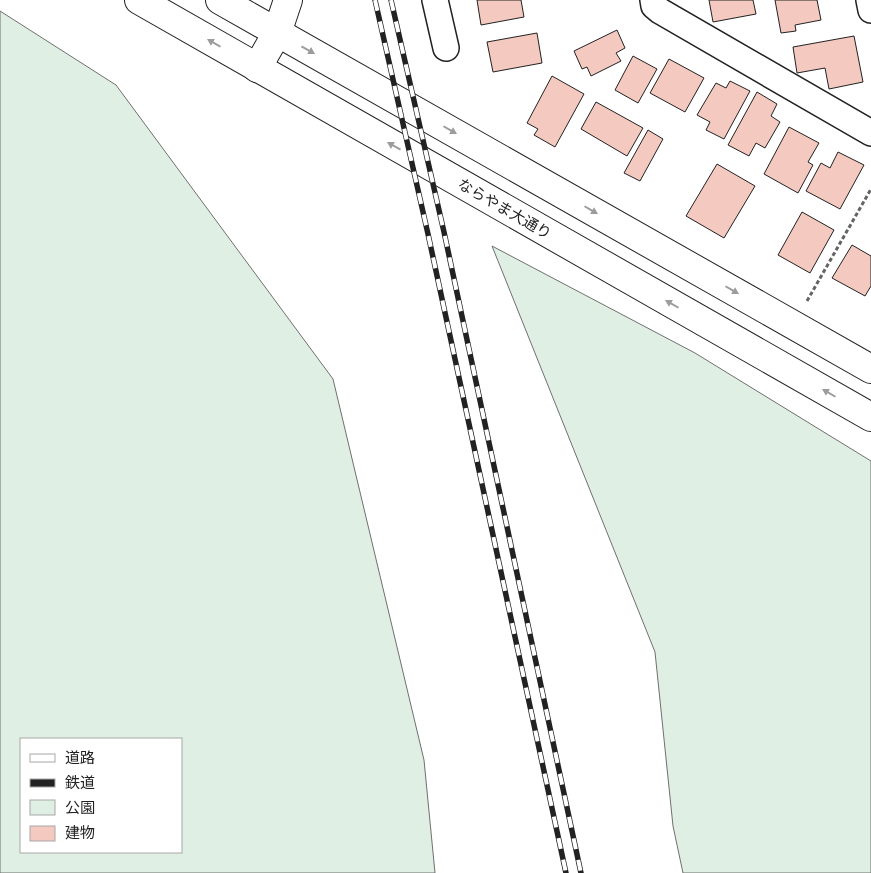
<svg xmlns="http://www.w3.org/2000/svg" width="871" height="873" viewBox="0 0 871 873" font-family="'Golos Text','Noto Sans JP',sans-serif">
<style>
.green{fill:#e0efe3;stroke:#6f6f6f;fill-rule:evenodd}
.building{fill:#f3c9c0;stroke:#222}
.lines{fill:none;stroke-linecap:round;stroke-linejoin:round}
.street-casing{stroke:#222;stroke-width:28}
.secondary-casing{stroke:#222;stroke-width:30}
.path{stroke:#646464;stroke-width:3;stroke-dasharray:4 2.5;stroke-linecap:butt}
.street{stroke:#fff;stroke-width:25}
.secondary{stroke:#fff;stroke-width:28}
.rail-casing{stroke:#222;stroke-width:5.5}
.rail{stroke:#fff;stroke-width:4;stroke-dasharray:11;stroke-linecap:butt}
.oneway{fill:#9c9c9c}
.labels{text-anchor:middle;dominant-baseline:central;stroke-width:4;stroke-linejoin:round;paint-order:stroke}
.street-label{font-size:15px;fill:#222;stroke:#fff}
</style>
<rect width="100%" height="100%" fill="#fff"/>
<g class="green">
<path d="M 0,11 L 116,85 L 333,379 L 424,760 L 435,873 L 0,873 ZM 181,739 L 181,852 L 21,852 L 21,739 Z"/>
<path d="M 492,246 L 695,353 L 871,461 L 871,873 L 683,873 L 673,826 L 655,652 Z"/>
</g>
<g class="building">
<path d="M 477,0 L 521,0 L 524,17 L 481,25 Z"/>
<path d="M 709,0 L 753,0 L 756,14 L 713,22 Z"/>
<path d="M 775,0 L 817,0 L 821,20 L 795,25 L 796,31 L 781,33 Z"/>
<path d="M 617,30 L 625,48 L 616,53 L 621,61 L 591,76 L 587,67 L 582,69 L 574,51 Z"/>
<path d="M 537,33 L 542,63 L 493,72 L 487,42 Z"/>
<path d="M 854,36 L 863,82 L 829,89 L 825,68 L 797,73 L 793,47 Z"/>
<path d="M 633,56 L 657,69 L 638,103 L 615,90 Z"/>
<path d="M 669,59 L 704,78 L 685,112 L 650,93 Z"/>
<path d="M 552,76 L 584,94 L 555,147 L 534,135 L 538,129 L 527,123 Z"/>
<path d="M 730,81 L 750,91 L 724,139 L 706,130 L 710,122 L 697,115 L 716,83 L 726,88 Z"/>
<path d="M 757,92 L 777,104 L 771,116 L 780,122 L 765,148 L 756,143 L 749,156 L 728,145 Z"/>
<path d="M 596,102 L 643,128 L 627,156 L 581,129 Z"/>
<path d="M 789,127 L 819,143 L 808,162 L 813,165 L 798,193 L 764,174 Z"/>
<path d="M 648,130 L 663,139 L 640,181 L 624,173 Z"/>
<path d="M 838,152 L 864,165 L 840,209 L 806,191 L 821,163 L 830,168 Z"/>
<path d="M 717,164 L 755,186 L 724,238 L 686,216 Z"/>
<path d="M 802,212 L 834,230 L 810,273 L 778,255 Z"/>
<path d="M 852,245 L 871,256 L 871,286 L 865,296 L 832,278 Z"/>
</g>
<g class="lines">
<defs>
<g id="street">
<path d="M 435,0 L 446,48"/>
<path d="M 653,0 L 654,6 L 660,11 L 871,133"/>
<path d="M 869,0 L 871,10"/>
</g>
<g id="secondary">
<path d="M 139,0 L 871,417"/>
<path d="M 220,0 L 871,369"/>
<path d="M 257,68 L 277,33 L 288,0"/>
</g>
</defs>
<use href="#street" class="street-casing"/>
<use href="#secondary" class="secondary-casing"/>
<path class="path" d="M 807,301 L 871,189"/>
<use href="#street" class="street"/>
<use href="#secondary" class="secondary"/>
<defs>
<g id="rail">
<path d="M 375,0 L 428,234 L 566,873"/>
<path d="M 391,0 L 444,232 L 581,873"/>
</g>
</defs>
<use href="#rail" class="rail-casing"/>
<use href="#rail" class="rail"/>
</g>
<defs><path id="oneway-solid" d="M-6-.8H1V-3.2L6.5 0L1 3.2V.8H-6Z" transform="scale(1.25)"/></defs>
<g class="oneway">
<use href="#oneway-solid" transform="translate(214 43) rotate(-150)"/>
<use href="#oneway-solid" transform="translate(308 50) rotate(29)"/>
<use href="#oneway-solid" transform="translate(450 130) rotate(30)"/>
<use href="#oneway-solid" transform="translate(394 146) rotate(-151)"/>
<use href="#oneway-solid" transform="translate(591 210) rotate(30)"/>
<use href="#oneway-solid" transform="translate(732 290) rotate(30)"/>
<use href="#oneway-solid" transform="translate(672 304) rotate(-150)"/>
<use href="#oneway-solid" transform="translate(829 393) rotate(-150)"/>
</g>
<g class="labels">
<g class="street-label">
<text transform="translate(505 208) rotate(30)">ならやま大通り</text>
</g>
</g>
<rect x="20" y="738" width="162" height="115" fill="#ffffff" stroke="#a7a7a7"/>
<rect x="30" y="754" width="25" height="8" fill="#ffffff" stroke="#a7a7a7"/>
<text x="65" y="763" font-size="15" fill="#222222">道路</text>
<rect x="30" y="779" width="25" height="8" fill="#222222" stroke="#a7a7a7"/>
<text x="65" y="788" font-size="15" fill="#222222">鉄道</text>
<rect x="30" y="800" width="25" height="15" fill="#e0efe3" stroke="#a7a7a7"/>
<text x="65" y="813" font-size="15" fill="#222222">公園</text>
<rect x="30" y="826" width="25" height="15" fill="#f3c9c0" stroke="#a7a7a7"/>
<text x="65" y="838" font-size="15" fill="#222222">建物</text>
</svg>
